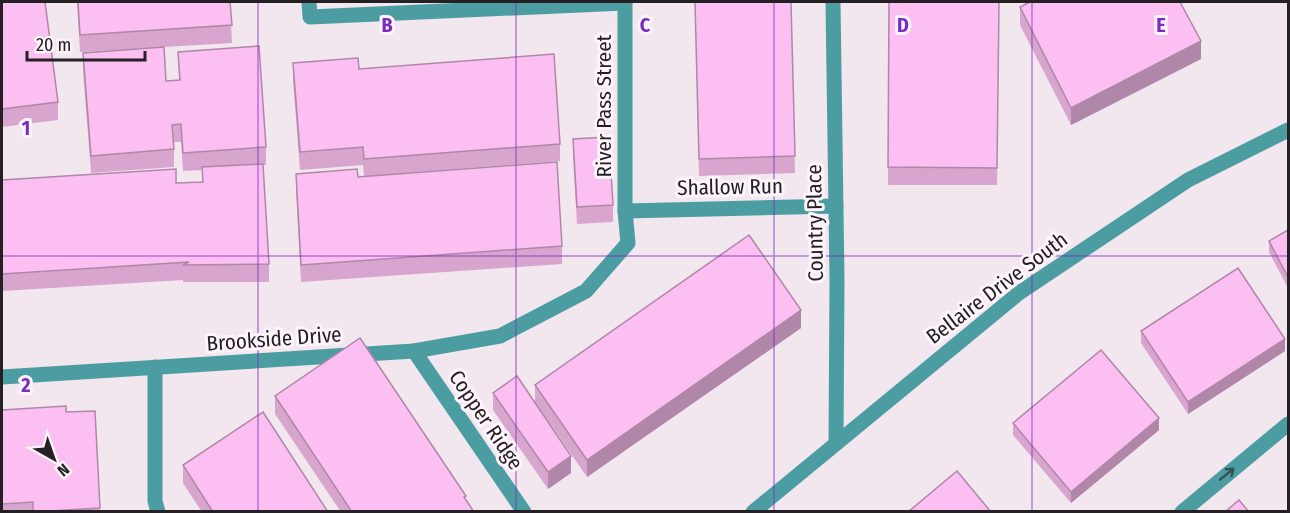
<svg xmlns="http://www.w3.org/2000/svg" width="1290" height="513" viewBox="0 0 1290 513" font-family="'Fira Sans Condensed',sans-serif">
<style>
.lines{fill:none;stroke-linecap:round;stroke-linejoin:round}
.minor{stroke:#4c9da2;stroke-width:15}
.wall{fill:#d8a5cf}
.shaded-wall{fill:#b086a9}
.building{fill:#fbc0f1;stroke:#b086a9;stroke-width:1.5}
.oneway{stroke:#345256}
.grid{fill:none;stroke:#7b2cbf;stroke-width:1.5;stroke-opacity:0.55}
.labels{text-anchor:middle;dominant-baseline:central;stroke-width:6;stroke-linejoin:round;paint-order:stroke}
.street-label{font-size:21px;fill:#242024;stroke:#fef4fc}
.grid-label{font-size:20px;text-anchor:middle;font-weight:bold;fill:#7b2cbf;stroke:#fef4fc;stroke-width:6;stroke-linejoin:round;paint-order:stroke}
</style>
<rect width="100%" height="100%" fill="#f2e6ef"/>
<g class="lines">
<g class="minor">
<path d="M 309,2 L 310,17 L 625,3"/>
<path d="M 833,2 L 837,280 L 836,443"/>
<path d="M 625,211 L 836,206"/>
<path d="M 414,351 L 524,512"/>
<path d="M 155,367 L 155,501 L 158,512"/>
<path d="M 2,377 L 414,351 L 500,336 L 586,291 L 628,243 L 625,211 L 625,2"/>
<path d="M 753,512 L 1019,293 L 1188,180 L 1288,130"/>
<path d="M 1182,512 L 1288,424"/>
</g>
</g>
<g class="wall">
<path d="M 2,2 L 58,102 L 58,120 L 2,127 Z"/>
<path d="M 77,2 L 230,2 L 232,43 L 164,47 L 166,81 L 179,80 L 178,52 L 266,147 L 266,165 L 263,165 L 269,264 L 269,282 L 183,282 L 183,280 L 2,291 L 2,180 L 176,183 L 202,182 L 202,170 L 183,171 L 181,142 L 174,142 L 174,167 L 91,173 L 83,71 L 83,53 L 151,48 L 80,52 Z"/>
<path d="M 695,2 L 791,2 L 795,173 L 699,176 Z"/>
<path d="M 889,2 L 999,2 L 997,185 L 888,185 Z"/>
<path d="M 1020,7 L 1201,59 L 1071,125 L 1020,25 Z"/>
<path d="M 293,63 L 359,69 L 560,144 L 560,161 L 404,173 L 562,246 L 562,264 L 301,282 L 296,191 L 296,174 L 364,176 L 363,165 L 300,170 L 293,81 Z"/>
<path d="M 573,139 L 613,205 L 613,222 L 577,224 L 573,157 Z"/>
<path d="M 1288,230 L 1288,288 L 1269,252 L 1269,241 Z"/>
<path d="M 801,328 L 587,477 L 535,402 L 535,385 Z"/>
<path d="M 1141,331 L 1285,351 L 1188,414 L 1141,343 Z"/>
<path d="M 493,393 L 571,473 L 548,489 L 493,410 Z"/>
<path d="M 275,396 L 474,512 L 341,512 L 275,414 Z"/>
<path d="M 2,410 L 66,412 L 95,411 L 100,512 L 2,512 Z"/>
<path d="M 1013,423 L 1159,430 L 1071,503 L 1013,435 Z"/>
<path d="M 183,465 L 328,512 L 202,512 L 183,483 Z"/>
</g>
<g class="shaded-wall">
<path d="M 1201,41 L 1201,59 L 1071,125 L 1071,108 Z"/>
<path d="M 801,310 L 801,328 L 587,477 L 587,460 Z"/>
<path d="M 1285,339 L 1285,351 L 1188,414 L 1188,402 Z"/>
<path d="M 1159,418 L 1159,430 L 1071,503 L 1071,492 Z"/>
<path d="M 571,456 L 571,473 L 548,489 L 548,472 Z"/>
</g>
<g class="building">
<path d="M 2,2 L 45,2 L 58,102 L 2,109 Z"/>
<path d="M 78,2 L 230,2 L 232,25 L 80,35 Z"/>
<path d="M 695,2 L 791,2 L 795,156 L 699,159 Z"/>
<path d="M 889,2 L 999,2 L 997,168 L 888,167 Z"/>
<path d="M 1030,2 L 1180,2 L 1201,41 L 1071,108 L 1020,7 Z"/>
<path d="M 259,46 L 266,147 L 183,153 L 181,124 L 172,125 L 174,149 L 91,156 L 83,53 L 164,47 L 166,81 L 180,80 L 178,52 Z"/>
<path d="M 554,54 L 560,144 L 364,159 L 363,147 L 300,152 L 293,63 L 358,58 L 359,69 Z"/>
<path d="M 609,137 L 613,205 L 577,207 L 573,139 Z"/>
<path d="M 557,162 L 562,246 L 301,265 L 296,174 L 357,169 L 358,177 Z"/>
<path d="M 263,164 L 269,264 L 183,265 L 189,262 L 2,274 L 2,180 L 176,169 L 176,183 L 203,182 L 202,167 Z"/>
<path d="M 1288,230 L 1288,277 L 1269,241 Z"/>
<path d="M 749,235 L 801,310 L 587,460 L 535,385 Z"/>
<path d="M 1238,268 L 1285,339 L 1188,402 L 1141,331 Z"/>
<path d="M 360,338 L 466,496 L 464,497 L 474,512 L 352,512 L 275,396 Z"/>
<path d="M 1101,350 L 1159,418 L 1071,492 L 1013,423 Z"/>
<path d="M 517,376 L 571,456 L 548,472 L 493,393 Z"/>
<path d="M 66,406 L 66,412 L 95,411 L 100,508 L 33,512 L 33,502 L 2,504 L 2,410 Z"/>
<path d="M 263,412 L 328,512 L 213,512 L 183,465 Z"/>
<path d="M 957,471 L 991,512 L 908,512 Z"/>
<path d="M 1239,500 L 1249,512 L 1225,512 Z"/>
</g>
<defs><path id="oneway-shaft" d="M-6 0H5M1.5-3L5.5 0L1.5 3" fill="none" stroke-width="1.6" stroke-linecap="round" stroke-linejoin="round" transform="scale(1.5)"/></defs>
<use class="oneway" href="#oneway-shaft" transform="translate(1227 474) rotate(-39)"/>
<path class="grid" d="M 258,2 L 258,512M 516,2 L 516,512M 774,2 L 774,512M 1032,2 L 1032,512M 2,256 L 1288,256"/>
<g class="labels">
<g class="street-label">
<text transform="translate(604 106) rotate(-90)">River Pass Street</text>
<text transform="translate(730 187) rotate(-1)">Shallow Run</text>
<text transform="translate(815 223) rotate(-91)">Country Place</text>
<text transform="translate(997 288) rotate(-37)">Bellaire Drive South</text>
<text transform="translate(274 339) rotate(-4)">Brookside Drive</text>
<text transform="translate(486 420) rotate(56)">Copper Ridge</text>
</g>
</g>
<g class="grid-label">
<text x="387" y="32">B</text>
<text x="645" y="32">C</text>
<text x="903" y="32">D</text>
<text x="1161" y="32">E</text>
<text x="26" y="135">1</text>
<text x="26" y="392">2</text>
</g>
<rect width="1290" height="513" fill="none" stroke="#242024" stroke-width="6"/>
<g transform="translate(54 459) rotate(140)" stroke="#fef4fc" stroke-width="4.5" paint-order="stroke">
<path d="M0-4.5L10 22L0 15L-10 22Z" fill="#242024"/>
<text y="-9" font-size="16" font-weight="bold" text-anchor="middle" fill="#242024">N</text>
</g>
<path d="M27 51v9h118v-9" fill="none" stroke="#242024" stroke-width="3"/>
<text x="36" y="51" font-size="18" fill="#242024" stroke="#fef4fc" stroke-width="4.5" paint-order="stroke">20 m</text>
</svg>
